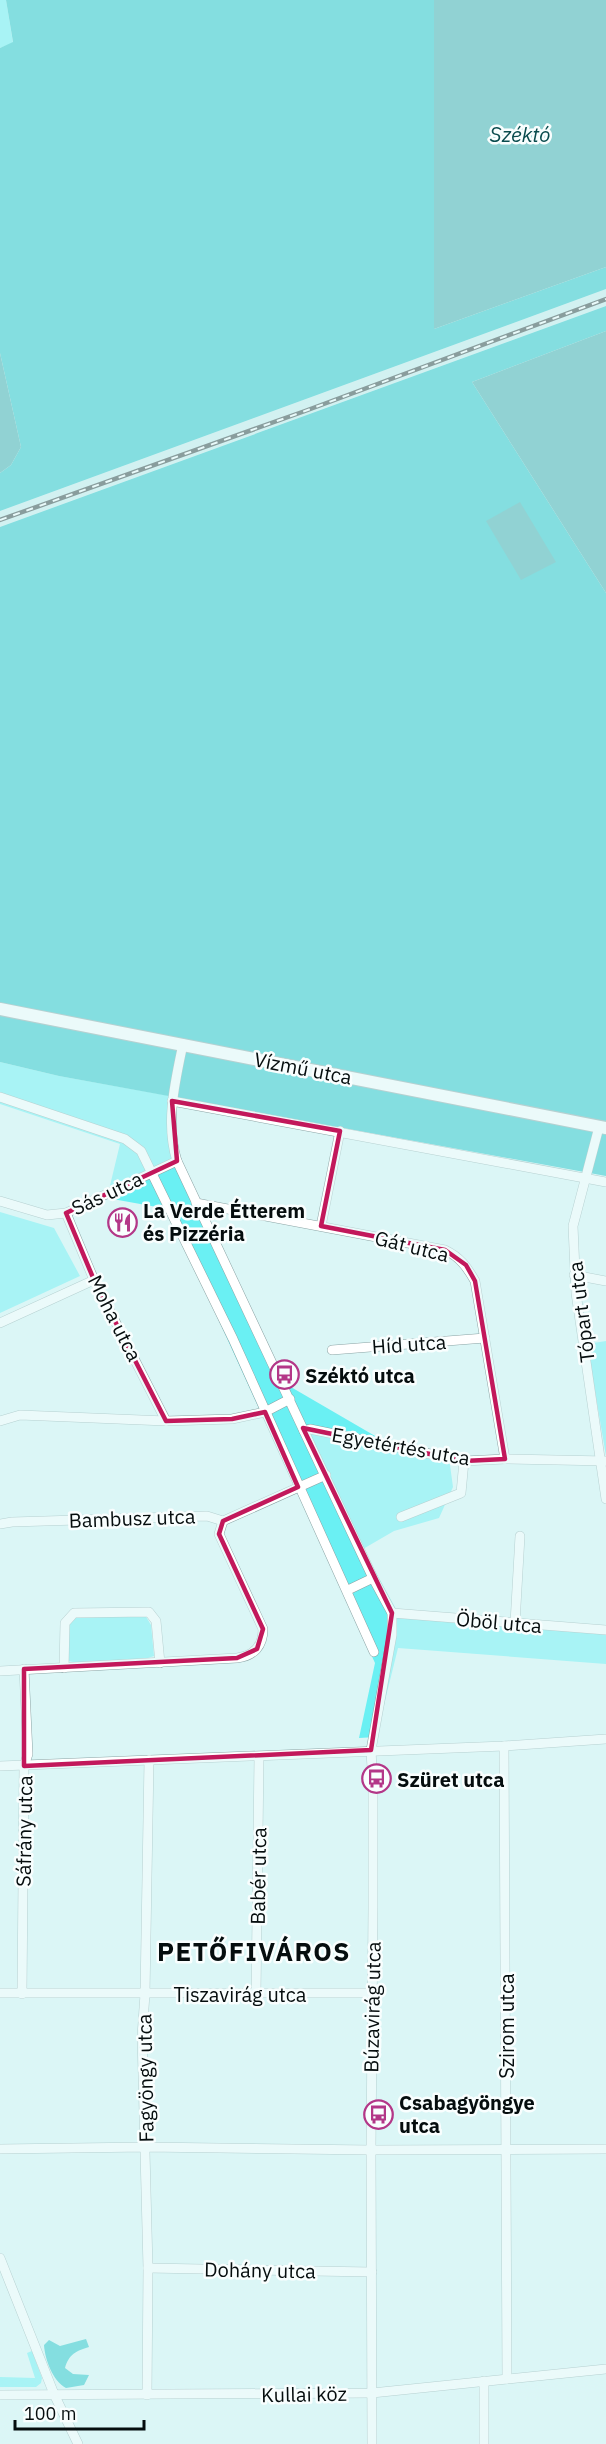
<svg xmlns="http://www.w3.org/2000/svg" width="606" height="2444" viewBox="0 0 606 2444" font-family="'IBM Plex Sans',sans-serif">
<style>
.built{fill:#c8ecec}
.green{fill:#6af0f3}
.forest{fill:#1bc1c5}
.water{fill:#38a7a9}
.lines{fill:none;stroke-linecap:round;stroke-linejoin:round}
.minor-casing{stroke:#8ba4a5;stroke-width:10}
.secondary-casing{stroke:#8ba4a5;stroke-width:14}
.minor{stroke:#fff;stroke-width:9}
.secondary{stroke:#fff;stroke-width:12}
.rail-casing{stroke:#273232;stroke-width:4.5}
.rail{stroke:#f9fefe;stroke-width:2;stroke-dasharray:7;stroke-linecap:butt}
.marked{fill:none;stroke:#c2185b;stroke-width:4.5;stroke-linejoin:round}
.labels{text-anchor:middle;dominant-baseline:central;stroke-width:5;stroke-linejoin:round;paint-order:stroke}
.street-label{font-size:20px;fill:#050d0e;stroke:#f9fefe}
.poi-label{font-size:20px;font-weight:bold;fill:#050d0e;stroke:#f9fefe;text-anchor:start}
.water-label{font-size:21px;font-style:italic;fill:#0a4c4e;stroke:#f9fefe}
.district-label{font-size:26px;font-weight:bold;letter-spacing:1.5px;fill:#050d0e;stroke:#f9fefe}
</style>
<rect width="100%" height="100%" fill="#dbf6f6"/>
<path class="built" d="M 606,289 L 606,306 L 0,527 L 0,511 Z"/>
<g class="green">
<path d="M 0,0 L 6,0 L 13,43 L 0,48 Z"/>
<path d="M 0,1062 L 59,1076 L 176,1097 L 175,1134 L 179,1157 L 284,1383 L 382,1440 L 449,1458 L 453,1487 L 439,1518 L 394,1531 L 363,1549 L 396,1609 L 606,1627 L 606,1664 L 398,1648 L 376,1737 L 359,1738 L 375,1663 L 168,1209 L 107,1198 L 120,1144 L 0,1104 Z"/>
<path d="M 0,1212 L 54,1228 L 80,1276 L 0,1313 Z"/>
<path d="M 606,1341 L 606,1456 L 587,1344 Z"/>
<path d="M 145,1615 L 151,1625 L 154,1656 L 148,1658 L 78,1663 L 68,1661 L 67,1626 L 74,1618 Z"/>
<path d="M 32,2351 L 42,2378 L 41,2383 L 36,2387 L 0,2387 L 0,2377 L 35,2378 L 27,2353 Z"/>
</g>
<g class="forest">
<path d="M 6,0 L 434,0 L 434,329 L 606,267 L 606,289 L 0,511 L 0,473 L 11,465 L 21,447 L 0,353 L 0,48 L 13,42 Z"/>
<path d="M 606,306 L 606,331 L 472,382 L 606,593 L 606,1176 L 59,1076 L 0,1062 L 0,527 Z"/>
<path d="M 86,2339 L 89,2347 C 76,2351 69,2354 65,2368 L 73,2374 L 89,2375 L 84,2385 L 66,2388 C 53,2381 45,2360 44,2345 L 49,2340 L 60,2346 Z"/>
</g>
<g class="water">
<path d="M 434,0 L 606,0 L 606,267 L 434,329 Z"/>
<path d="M 606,331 L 606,593 L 472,382 Z"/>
<path d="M 0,353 L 21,447 L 11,465 L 0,473 Z"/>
<path d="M 520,502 L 556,562 L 521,580 L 486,521 Z"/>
</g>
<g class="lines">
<defs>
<g id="minor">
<path d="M 183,1044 C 175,1082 165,1123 177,1161 L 373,1578 L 392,1613 L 392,1635 L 371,1750 L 373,1787 L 373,1908 L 371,2150 L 372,2444"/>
<path d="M 0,1097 L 125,1139 L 141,1151 L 233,1339 L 374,1652"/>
<path d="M 172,1101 L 606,1182"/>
<path d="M 599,1127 L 573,1226 L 576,1293 L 606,1499"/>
<path d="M 0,1201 L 47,1215 L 66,1213 L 177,1161"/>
<path d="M 196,1203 L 445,1250 C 460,1257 467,1267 475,1281 L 505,1459"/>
<path d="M 66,1213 L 94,1280 L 166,1421"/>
<path d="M 321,1226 L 340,1131"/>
<path d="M 574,1275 L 606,1281"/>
<path d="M 0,1323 L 94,1280"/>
<path d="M 332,1350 L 485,1338"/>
<path d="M 0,1421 L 20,1415 L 166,1421 L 232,1419 L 265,1412 L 290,1399"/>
<path d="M 304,1431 L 310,1429 L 464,1461 L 505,1459 L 606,1461"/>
<path d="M 401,1517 L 461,1493 L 464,1461"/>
<path d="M 0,1524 L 12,1522 L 207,1516 L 223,1521 L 326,1475"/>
<path d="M 348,1590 L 373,1578"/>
<path d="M 392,1613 L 606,1630"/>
<path d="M 515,1623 L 520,1536"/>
<path d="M 64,1668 L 65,1623 L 74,1613 L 149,1612 L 156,1621 L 160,1663"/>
<path d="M 0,1671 L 237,1658 C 254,1656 263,1646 263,1629 L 219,1534 L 223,1521"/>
<path d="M 504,1746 L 507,2379"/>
<path d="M 0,1766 L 504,1746 L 606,1739"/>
<path d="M 0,1993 L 372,1993"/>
<path d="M 22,1994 L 24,1766 L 28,1754 L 24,1669"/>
<path d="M 256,1995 L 259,1757"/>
<path d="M 0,2149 L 146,2147 L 371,2150 L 606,2149"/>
<path d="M 0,2258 L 54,2394 L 78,2444"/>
<path d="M 148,2268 L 372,2272"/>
<path d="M 484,2381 L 484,2444"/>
<path d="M 0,2395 L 372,2393 L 606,2369"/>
<path d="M 147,2395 L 148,2268 L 142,2036 L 145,1994 L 149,1760"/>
</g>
<path id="secondary" d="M 0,1009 L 606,1128"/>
</defs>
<use href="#minor" class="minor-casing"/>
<use href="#secondary" class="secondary-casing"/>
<use href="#minor" class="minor"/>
<use href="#secondary" class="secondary"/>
<defs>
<path id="rail" d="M 0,520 L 305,411 L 606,299"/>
</defs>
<use href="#rail" class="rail-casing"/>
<use href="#rail" class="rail"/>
</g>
<path d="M0 0H606V2444H0ZM 172,1101 L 340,1131 L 321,1226 L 445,1250 L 466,1265 L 475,1281 L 505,1459 L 464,1461 L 303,1428 L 392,1613 L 371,1750 L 24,1766 L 24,1669 L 237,1658 L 257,1649 L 263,1629 L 219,1534 L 223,1521 L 298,1487 L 265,1412 L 232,1419 L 166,1421 L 94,1280 L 66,1213 L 177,1161 Z" fill="#dbf6f6" fill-opacity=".55" fill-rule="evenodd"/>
<path class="marked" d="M 172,1101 L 340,1131 L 321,1226 L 445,1250 L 466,1265 L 475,1281 L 505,1459 L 464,1461 L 303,1428 L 392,1613 L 371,1750 L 24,1766 L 24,1669 L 237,1658 L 257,1649 L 263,1629 L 219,1534 L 223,1521 L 298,1487 L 265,1412 L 232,1419 L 166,1421 L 94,1280 L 66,1213 L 177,1161 Z"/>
<defs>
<symbol id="restaurant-ring" viewBox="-11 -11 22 22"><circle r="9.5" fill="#f9fefe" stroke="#b33788" stroke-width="1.5"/><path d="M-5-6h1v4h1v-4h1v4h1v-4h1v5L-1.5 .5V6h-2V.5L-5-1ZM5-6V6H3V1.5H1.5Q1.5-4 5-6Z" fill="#b33788"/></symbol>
<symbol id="bus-ring" viewBox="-11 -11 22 22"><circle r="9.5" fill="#f9fefe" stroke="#b33788" stroke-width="1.5"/><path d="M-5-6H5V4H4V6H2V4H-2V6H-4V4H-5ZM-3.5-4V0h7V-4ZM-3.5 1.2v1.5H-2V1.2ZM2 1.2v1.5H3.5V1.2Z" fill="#b33788"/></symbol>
</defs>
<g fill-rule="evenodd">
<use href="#restaurant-ring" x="106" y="1206" width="33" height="33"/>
<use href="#bus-ring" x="268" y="1358" width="33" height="33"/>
<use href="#bus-ring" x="360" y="1762" width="33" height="33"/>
<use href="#bus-ring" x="362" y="2098" width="33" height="33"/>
</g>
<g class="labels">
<g class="street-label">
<text transform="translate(303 1068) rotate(11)">Vízmű utca</text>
<text transform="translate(107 1193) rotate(-25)">Sás utca</text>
<text transform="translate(412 1246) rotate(14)">Gát utca</text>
<text transform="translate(581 1312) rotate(-97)">Tópart utca</text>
<text transform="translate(115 1318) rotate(63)">Moha utca</text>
<text transform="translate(409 1344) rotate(-4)">Híd utca</text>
<text transform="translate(401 1446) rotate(10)">Egyetértés utca</text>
<text transform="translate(132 1518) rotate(-2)">Bambusz utca</text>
<text transform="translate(499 1622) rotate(5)">Öböl utca</text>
<text transform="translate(24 1831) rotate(-89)">Sáfrány utca</text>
<text transform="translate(258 1876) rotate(-89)">Babér utca</text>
<text x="240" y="1994">Tiszavirág utca</text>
<text transform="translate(372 2007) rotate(-89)">Búzavirág utca</text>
<text transform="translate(506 2026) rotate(-90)">Szirom utca</text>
<text transform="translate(145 2078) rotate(-91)">Fagyöngy utca</text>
<text transform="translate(260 2270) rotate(1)">Dohány utca</text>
<text transform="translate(304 2394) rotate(-1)">Kullai köz</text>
</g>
<g class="poi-label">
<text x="143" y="1210">La Verde Étterem<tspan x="143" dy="23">és Pizzéria</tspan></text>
<text x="305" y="1375">Széktó utca</text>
<text x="397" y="1779">Szüret utca</text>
<text x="399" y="2102">Csabagyöngye<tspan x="399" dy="23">utca</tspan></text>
</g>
<g class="water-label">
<text x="520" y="134">Széktó</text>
</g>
<g class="district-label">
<text x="254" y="1951">PETŐFIVÁROS</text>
</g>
</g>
<path d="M15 2420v9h129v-9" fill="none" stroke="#050d0e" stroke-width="3"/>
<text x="24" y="2420" font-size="18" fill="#050d0e" stroke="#f9fefe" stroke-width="4.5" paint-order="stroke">100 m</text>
</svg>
